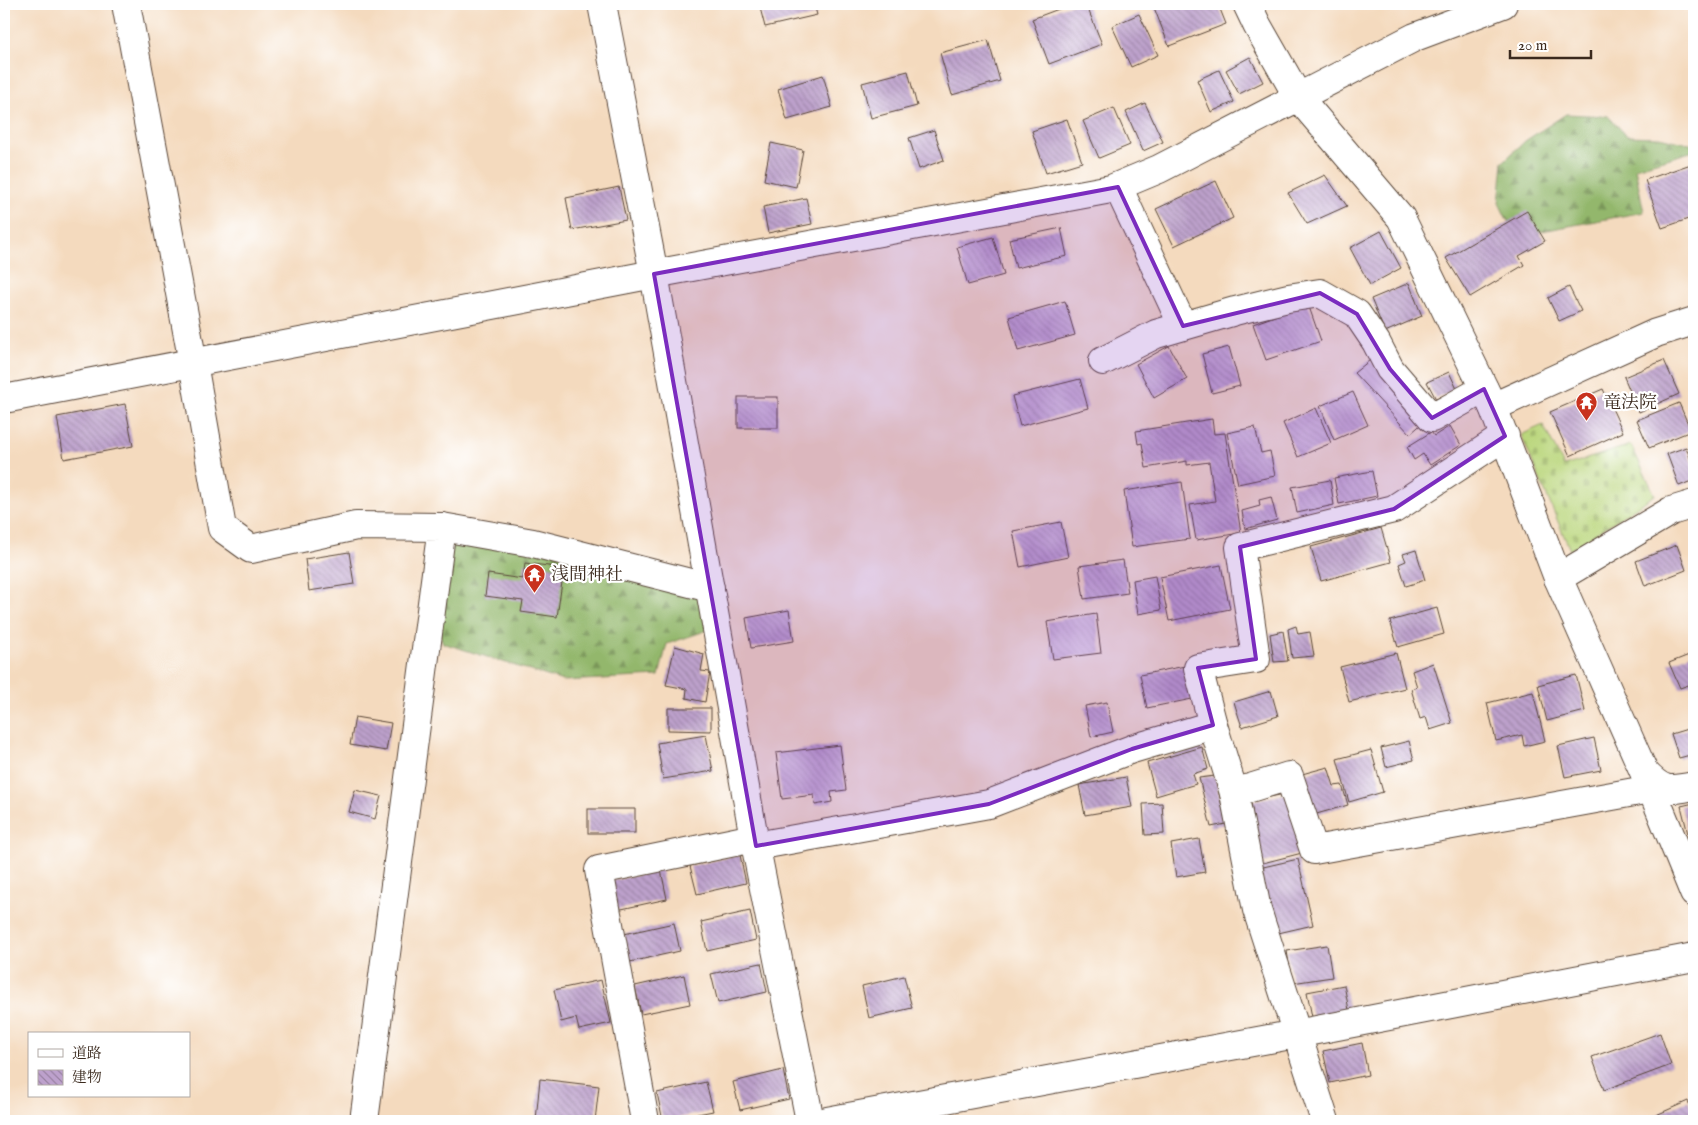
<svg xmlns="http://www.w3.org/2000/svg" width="1698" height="1125" viewBox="0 0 1698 1125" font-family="'IM FELL English','Noto Serif JP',serif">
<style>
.forest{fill:url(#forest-firs);stroke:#677045}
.cemetery{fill:url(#cemetery-stones);stroke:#7a804d}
.building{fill:url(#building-back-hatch)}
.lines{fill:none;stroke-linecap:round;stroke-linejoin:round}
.minor-casing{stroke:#574436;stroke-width:30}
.minor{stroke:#fff;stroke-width:28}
.marked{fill:#7b2cbf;fill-opacity:0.2;stroke:#7b2cbf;stroke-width:4;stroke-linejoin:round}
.labels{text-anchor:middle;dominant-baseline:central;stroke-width:4.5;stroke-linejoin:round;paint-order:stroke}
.poi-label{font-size:18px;fill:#3b2a1e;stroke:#fff;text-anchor:start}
</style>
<defs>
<pattern id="forest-firs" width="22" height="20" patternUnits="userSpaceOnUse" patternTransform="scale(1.25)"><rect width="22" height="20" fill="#93b76c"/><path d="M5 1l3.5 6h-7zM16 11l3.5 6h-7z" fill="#799558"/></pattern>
<pattern id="cemetery-stones" width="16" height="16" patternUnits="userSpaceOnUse" patternTransform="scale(1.25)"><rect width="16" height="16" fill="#bad67c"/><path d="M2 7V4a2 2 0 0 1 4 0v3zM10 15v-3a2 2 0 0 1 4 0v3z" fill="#a1b86b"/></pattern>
<pattern id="building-back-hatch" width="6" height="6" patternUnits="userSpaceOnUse" patternTransform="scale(1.25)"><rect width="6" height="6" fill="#bda1cc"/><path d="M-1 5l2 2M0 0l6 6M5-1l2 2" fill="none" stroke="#9b83a5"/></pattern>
</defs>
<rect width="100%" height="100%" fill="#fff"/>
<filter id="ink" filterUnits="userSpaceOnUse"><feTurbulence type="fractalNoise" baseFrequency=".02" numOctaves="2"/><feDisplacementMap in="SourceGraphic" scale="10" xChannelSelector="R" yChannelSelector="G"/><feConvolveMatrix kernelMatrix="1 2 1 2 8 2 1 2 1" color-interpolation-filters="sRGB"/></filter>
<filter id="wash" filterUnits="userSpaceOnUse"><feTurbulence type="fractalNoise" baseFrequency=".0096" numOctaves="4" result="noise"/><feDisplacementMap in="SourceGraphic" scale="20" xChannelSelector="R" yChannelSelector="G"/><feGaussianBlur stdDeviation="1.12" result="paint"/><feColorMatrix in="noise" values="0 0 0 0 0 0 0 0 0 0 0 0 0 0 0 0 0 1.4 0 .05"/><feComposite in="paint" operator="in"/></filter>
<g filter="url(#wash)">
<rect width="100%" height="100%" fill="#f4dabe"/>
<g class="forest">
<path d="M 1566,114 L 1608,116 L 1627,136 L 1659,137 L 1694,145 L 1694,151 L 1635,168 L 1644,212 L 1515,236 L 1499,203 L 1503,162 L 1525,141 Z"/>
<path d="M 442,527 L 698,585 L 708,630 L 667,644 L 659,676 L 563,681 L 443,643 L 431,612 Z"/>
</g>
<path class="cemetery" d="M 1543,425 L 1564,466 L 1631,445 L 1655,495 L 1570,550 L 1521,435 Z"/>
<g id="blocks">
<g class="building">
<path d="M 759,4 L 814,4 L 817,15 L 765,27 Z"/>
<path d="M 1072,4 L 1086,4 L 1102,44 L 1049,64 L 1032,19 Z"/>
<path d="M 1157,4 L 1218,4 L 1226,24 L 1169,46 L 1153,5 Z"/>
<path d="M 1139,14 L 1158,55 L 1131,67 L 1112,26 Z"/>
<path d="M 988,40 L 1000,81 L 952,95 L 940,53 Z"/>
<path d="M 1250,57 L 1263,82 L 1239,94 L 1226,70 Z"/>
<path d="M 1219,70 L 1234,102 L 1211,112 L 1197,80 Z"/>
<path d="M 908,71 L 917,106 L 871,118 L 862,83 Z"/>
<path d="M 823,75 L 832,107 L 787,120 L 778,89 Z"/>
<path d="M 1145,103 L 1163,142 L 1143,151 L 1126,112 Z"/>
<path d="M 1114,108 L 1130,145 L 1099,158 L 1083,121 Z"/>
<path d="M 1067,119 L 1082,162 L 1046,173 L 1032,131 Z"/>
<path d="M 934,130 L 944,160 L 919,169 L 909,138 Z"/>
<path d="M 771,143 L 803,150 L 796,187 L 764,180 Z"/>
<path d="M 1691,164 L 1694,174 L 1694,217 L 1662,228 L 1645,180 Z"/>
<path d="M 1325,175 L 1347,206 L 1307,224 L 1288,193 Z"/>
<path d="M 1216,181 L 1233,218 L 1174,246 L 1156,209 Z"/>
<path d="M 619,187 L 626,220 L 572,230 L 566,198 Z"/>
<path d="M 806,198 L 812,224 L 768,233 L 763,207 Z"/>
<path d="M 1527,211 L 1545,241 L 1519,256 L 1524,265 L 1470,297 L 1446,258 Z"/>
<path d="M 1061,228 L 1067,256 L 1016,268 L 1009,239 Z"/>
<path d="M 1381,231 L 1401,268 L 1370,285 L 1350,248 Z"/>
<path d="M 993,237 L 1004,275 L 968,285 L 957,247 Z"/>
<path d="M 1409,283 L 1422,316 L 1385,332 L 1371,299 Z"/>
<path d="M 1569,287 L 1581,311 L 1559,321 L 1548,298 Z"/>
<path d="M 1065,301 L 1075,335 L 1018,351 L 1009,317 Z"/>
<path d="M 1308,304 L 1321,341 L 1266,360 L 1253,324 Z"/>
<path d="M 1169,346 L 1187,379 L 1154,398 L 1136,364 Z"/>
<path d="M 1229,347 L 1240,386 L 1212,393 L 1202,354 Z"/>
<path d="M 1370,360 L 1425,421 L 1410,434 L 1354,373 Z"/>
<path d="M 1664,360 L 1679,394 L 1639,412 L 1624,377 Z"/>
<path d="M 1449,372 L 1457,389 L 1436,399 L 1427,382 Z"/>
<path d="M 1080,379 L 1088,408 L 1020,426 L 1012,396 Z"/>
<path d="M 1603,389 L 1623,432 L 1570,456 L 1550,412 Z"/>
<path d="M 1353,392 L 1368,425 L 1334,440 L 1320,406 Z"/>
<rect x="738" y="397" width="40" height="31"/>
<path d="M 1679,403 L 1691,431 L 1649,448 L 1637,420 Z"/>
<path d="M 125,404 L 133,446 L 64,459 L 57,417 Z"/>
<path d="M 1316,408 L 1331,443 L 1298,457 L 1283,423 Z"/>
<path d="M 1212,419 L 1214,434 L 1225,433 L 1241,533 L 1196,540 L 1190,505 L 1215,501 L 1209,462 L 1187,465 L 1187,461 L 1146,468 L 1142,443 L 1138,444 L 1136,431 Z"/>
<path d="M 1450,426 L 1461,445 L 1430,465 L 1423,454 L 1414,460 L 1407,447 L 1431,432 L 1434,436 Z"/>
<path d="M 1255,427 L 1261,453 L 1270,451 L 1275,476 L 1238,484 L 1227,433 Z"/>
<path d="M 1686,447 L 1694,468 L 1694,480 L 1679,486 L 1667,454 Z"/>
<path d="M 1372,471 L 1377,496 L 1339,504 L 1334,478 Z"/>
<path d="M 1330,480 L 1334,505 L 1297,513 L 1292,487 Z"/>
<path d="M 1182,482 L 1190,539 L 1132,547 L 1124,491 Z"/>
<path d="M 1271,497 L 1277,520 L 1245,529 L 1242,511 L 1260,506 L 1259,500 Z"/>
<path d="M 1061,522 L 1068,557 L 1020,567 L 1013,531 Z"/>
<path d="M 1381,528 L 1391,562 L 1321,581 L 1311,547 Z"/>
<path d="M 1677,545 L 1686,570 L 1645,586 L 1636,561 Z"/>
<path d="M 1416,550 L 1425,580 L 1406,586 L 1399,564 L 1406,561 L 1403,554 Z"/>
<path d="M 349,552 L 354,584 L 309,591 L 305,559 Z"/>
<path d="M 1123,560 L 1128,593 L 1084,599 L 1079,566 Z"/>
<path d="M 525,563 L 564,568 L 557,617 L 521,612 L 523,601 L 485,596 L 488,574 L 523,579 Z"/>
<path d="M 1221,565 L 1230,609 L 1169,621 L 1160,577 Z"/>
<path d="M 1155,576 L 1161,610 L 1138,614 L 1133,580 Z"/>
<path d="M 1437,608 L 1444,634 L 1398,647 L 1390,621 Z"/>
<path d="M 789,610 L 794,641 L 751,648 L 746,618 Z"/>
<path d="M 1096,614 L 1101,653 L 1053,659 L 1047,622 Z"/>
<path d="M 1296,626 L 1298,634 L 1310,632 L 1314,656 L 1292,658 L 1288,629 Z"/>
<path d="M 1283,631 L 1288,661 L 1274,662 L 1270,634 Z"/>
<path d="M 675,646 L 704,654 L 701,671 L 710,672 L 705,702 L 686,698 L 687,689 L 666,685 Z"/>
<path d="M 1396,653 L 1405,688 L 1349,702 L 1340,667 Z"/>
<path d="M 1694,653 L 1694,683 L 1680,688 L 1669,663 Z"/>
<path d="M 1433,663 L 1452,723 L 1430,730 L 1426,717 L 1420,719 L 1411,689 L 1417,687 L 1412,671 Z"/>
<path d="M 1185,666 L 1192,699 L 1147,708 L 1140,675 Z"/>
<path d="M 1576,675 L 1585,711 L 1547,721 L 1538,685 Z"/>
<path d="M 1271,691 L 1278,716 L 1242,727 L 1234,702 Z"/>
<path d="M 1533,692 L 1545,741 L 1524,746 L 1522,735 L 1496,741 L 1487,703 Z"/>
<path d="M 1107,702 L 1113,732 L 1091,737 L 1085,706 Z"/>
<path d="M 668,708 L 711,708 L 711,731 L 668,730 Z"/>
<path d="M 355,717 L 391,723 L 386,751 L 350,745 Z"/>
<path d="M 1694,727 L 1694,754 L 1679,758 L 1671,734 Z"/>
<path d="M 706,735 L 713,771 L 663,779 L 657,743 Z"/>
<path d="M 1594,738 L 1601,770 L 1565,777 L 1558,746 Z"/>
<path d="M 1409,741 L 1414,760 L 1386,767 L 1381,748 Z"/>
<path d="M 840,745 L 846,790 L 831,792 L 832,802 L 815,805 L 814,795 L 782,799 L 776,753 Z"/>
<path d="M 1202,747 L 1208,769 L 1193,774 L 1196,784 L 1156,796 L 1147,763 Z"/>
<path d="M 1371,750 L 1383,792 L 1349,802 L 1337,759 Z"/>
<path d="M 1328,767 L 1334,786 L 1342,785 L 1348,805 L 1313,815 L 1302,774 Z"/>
<path d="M 1215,776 L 1226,824 L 1211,827 L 1199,778 Z"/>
<path d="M 1126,777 L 1132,807 L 1085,815 L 1079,785 Z"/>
<path d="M 355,790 L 381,796 L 375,819 L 349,812 Z"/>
<path d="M 1289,793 L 1302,853 L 1259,864 L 1251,801 Z"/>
<path d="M 1162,803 L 1164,834 L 1145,835 L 1143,804 Z"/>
<path d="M 1694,803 L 1694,845 L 1691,846 L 1681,806 Z"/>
<rect x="588" y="809" width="47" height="24"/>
<path d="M 1199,839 L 1205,872 L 1176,877 L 1171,844 Z"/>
<path d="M 740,855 L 746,883 L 697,894 L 690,866 Z"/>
<path d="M 1298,859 L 1313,925 L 1274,934 L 1259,868 Z"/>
<path d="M 661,870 L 667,899 L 617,910 L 611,881 Z"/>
<path d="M 750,911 L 756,940 L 707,951 L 701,922 Z"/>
<path d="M 674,923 L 680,951 L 630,962 L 624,934 Z"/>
<path d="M 1327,945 L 1332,977 L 1292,983 L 1287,951 Z"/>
<path d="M 761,963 L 767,992 L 718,1003 L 711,974 Z"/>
<path d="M 684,975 L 690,1004 L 641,1014 L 635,986 Z"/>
<path d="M 904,976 L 912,1008 L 869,1018 L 862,986 Z"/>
<path d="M 601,980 L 611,1023 L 579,1030 L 576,1018 L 561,1022 L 554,990 Z"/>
<path d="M 1344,985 L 1349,1010 L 1312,1017 L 1307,992 Z"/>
<path d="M 1660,1033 L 1671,1065 L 1604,1090 L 1592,1057 Z"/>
<path d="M 1362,1043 L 1368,1075 L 1330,1083 L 1323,1051 Z"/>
<path d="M 783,1070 L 789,1099 L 740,1110 L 733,1082 Z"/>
<path d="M 540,1079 L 599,1086 L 595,1121 L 536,1120 Z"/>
<path d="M 706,1082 L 713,1111 L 663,1121 L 657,1093 Z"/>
<path d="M 1688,1101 L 1694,1116 L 1694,1121 L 1656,1121 L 1654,1116 Z"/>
</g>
</g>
</g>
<g filter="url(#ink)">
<use href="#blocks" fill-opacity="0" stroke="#574436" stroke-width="1"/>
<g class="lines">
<defs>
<g id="minor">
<path d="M 126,4 L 193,363 L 222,528 L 251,549 L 356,526 L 442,527 L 364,1121"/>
<path d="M 602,4 L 654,274 L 754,838 L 810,1121"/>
<path d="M 1247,4 L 1257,25 L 1298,97 L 1401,218 L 1493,407 L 1558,578 L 1644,772 C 1663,792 1668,791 1694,786"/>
<path d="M 1118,187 L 1183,326"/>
<path d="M 1103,361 L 1156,334 L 1235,311 L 1288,298 L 1320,293 L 1357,314 L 1376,342 L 1390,369 L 1432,418 L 1484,389"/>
<path d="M 4,399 L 654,274 L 1111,189 L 1159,169 L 1415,37 L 1503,4"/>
<path d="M 1493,407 L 1656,333 L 1694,321"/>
<path d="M 442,527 L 533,543 L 710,588"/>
<path d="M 1558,578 L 1671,511 L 1694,504"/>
<path d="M 1645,773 L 1694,893"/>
<path d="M 1234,793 L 1289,776 L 1314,850 L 1651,789"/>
<path d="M 756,846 L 989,804 L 1132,749 L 1213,725"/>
<path d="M 645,1121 L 599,870 L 754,838"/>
<path d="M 827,1121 L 1296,1034 L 1694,957"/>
<path d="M 1325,1121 L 1257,910 L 1234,793 L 1213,725 L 1198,668 L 1256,659 L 1240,547 L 1394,509 L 1505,436"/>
</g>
</defs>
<use href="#minor" class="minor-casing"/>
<use href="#minor" class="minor"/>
</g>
</g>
<path class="marked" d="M 1118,187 L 1183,326 L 1320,293 L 1357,314 L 1390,369 L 1432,418 L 1484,389 L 1505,436 L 1394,509 L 1240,547 L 1256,659 L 1198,668 L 1213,725 L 1132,749 L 989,804 L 756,846 L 654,274 Z"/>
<defs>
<symbol id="temple-pin" viewBox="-11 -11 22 30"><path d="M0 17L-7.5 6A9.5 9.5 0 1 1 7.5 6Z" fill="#c8321e" stroke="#fff"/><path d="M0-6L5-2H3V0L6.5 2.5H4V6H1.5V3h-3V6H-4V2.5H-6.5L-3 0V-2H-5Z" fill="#fff"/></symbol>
</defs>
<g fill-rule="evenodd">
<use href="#temple-pin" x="1574" y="390" width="25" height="34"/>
<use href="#temple-pin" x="522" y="562" width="25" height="34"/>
</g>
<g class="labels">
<g class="poi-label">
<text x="1603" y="403">竜法院</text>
<text x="551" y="575">浅間神社</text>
</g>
</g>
<rect width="1698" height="1125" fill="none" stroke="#fff" stroke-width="20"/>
<rect x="28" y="1032" width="162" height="65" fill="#ffffff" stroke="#b1aaa5"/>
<rect x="38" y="1049" width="25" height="8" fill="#ffffff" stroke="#b1aaa5"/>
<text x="72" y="1058" font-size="15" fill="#3b2a1e">道路</text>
<rect x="38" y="1070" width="25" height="15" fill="url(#building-back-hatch)" stroke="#b1aaa5"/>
<text x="72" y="1082" font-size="15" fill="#3b2a1e">建物</text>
<path d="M1510 50v8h81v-8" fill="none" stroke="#3b2a1e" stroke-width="2.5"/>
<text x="1518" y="50" font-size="15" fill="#3b2a1e" stroke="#ffffff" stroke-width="4" paint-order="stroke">20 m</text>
</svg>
